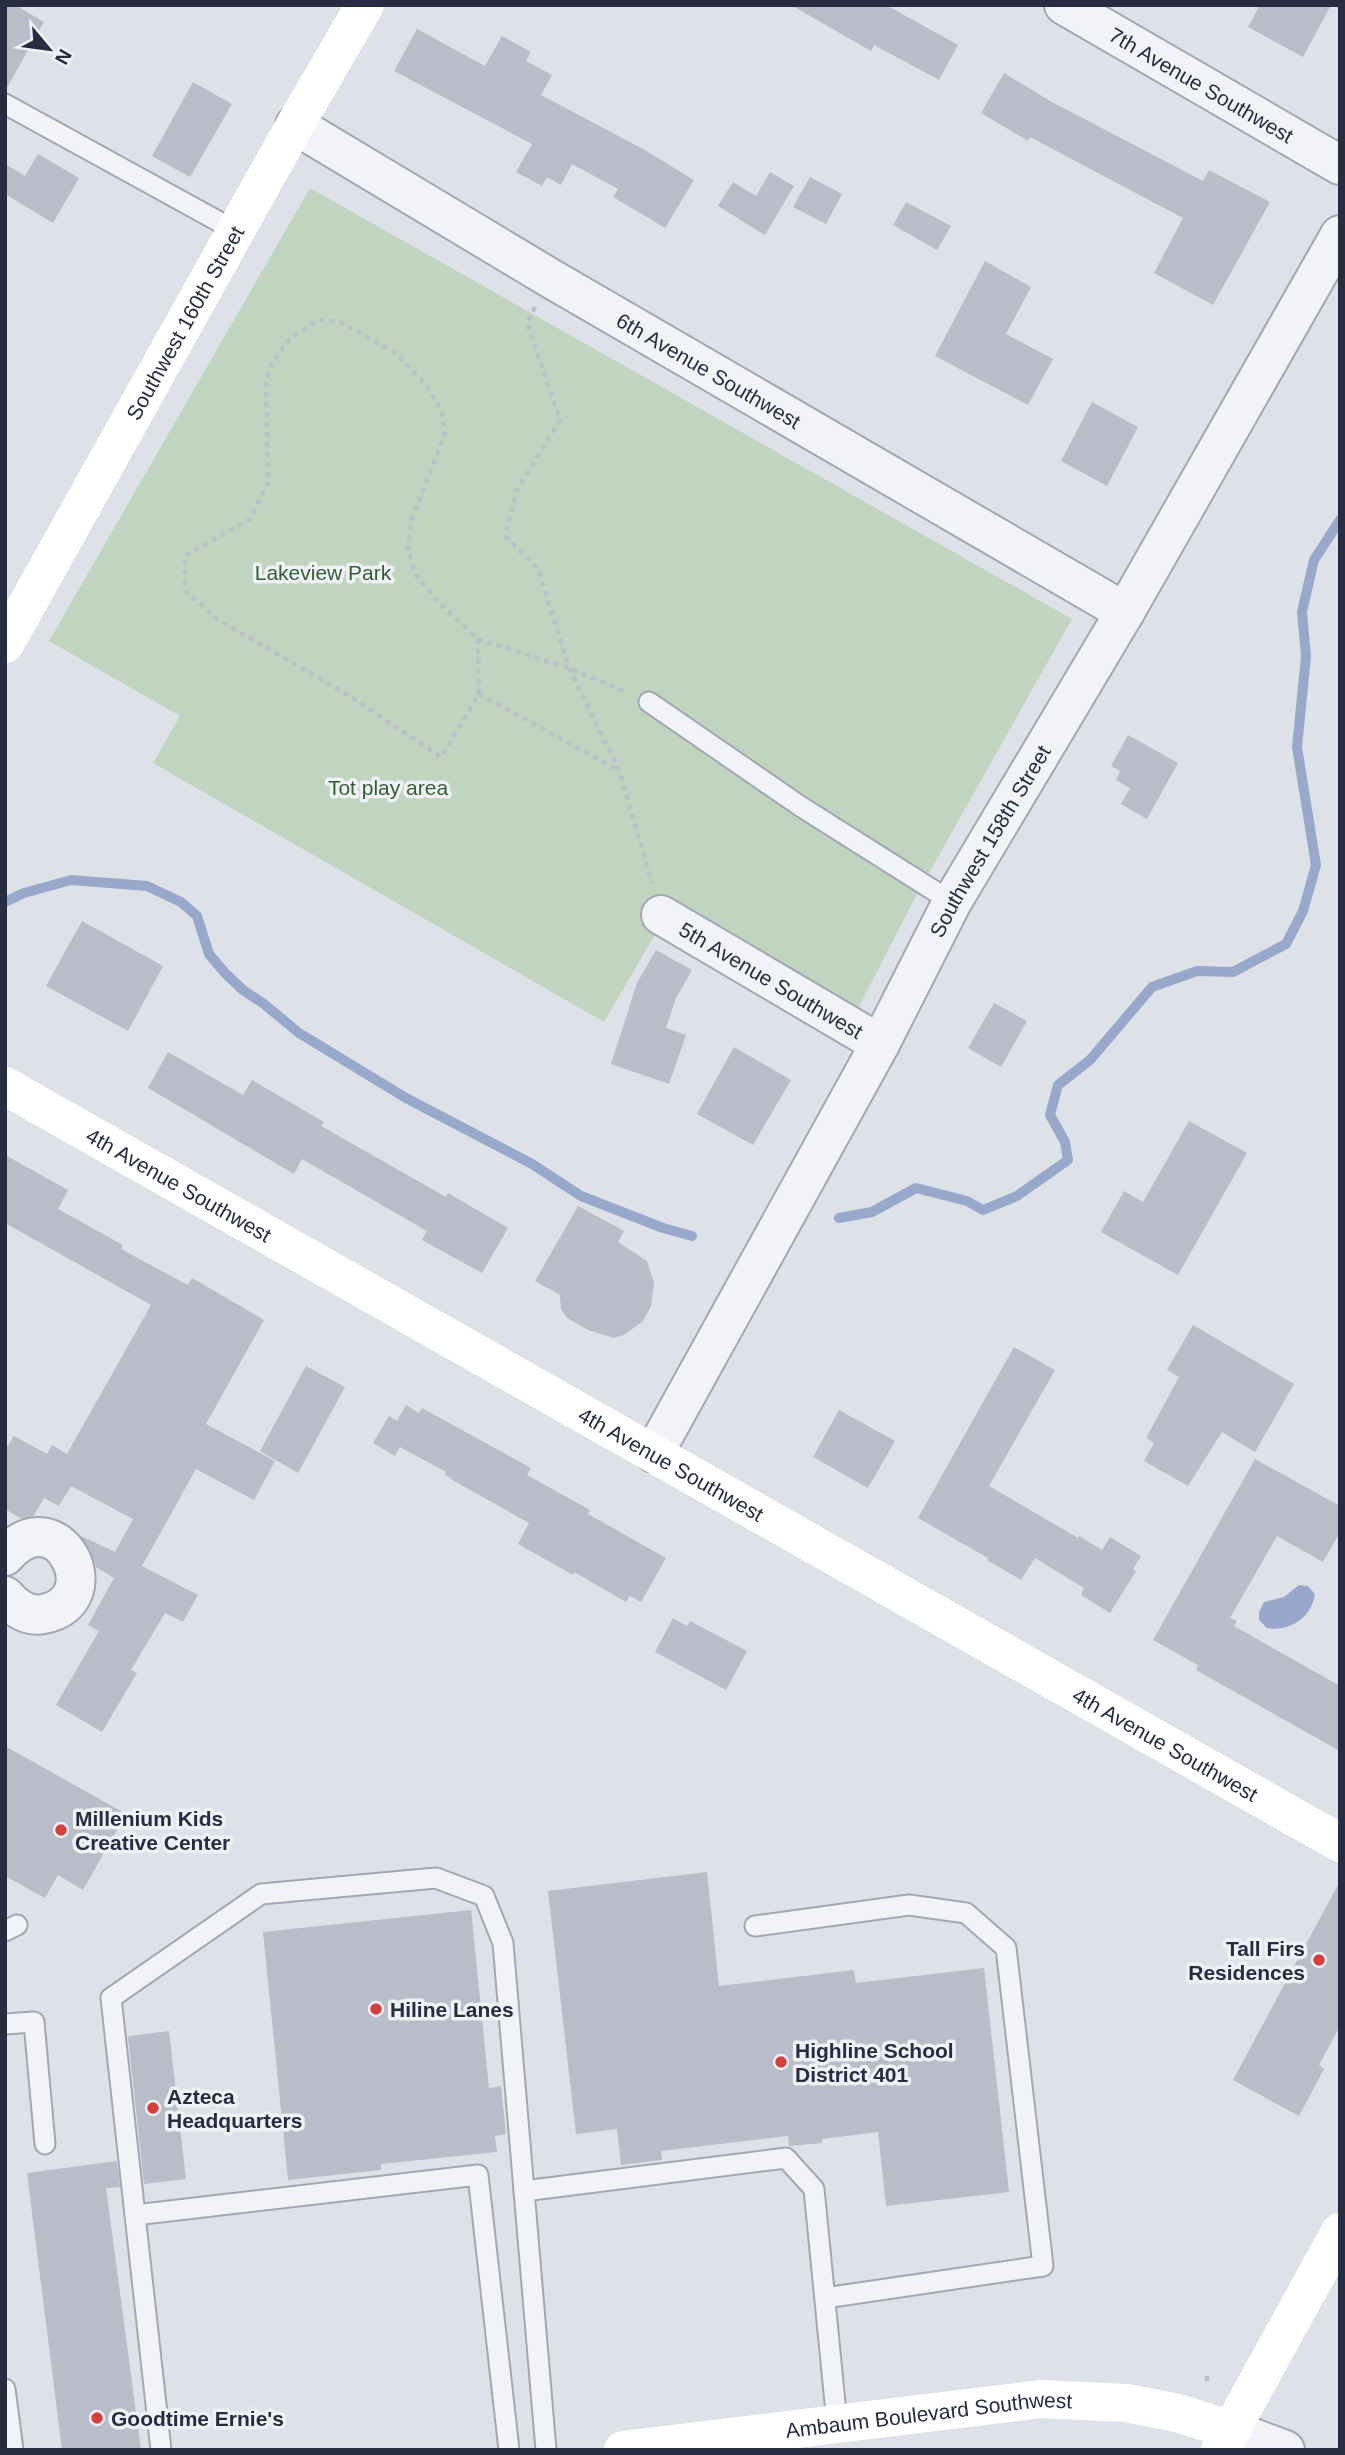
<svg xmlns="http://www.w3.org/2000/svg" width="1345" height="2455" viewBox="0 0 1345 2455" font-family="Arial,sans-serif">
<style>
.green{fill:#c1d4c0}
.water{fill:#98a8cb}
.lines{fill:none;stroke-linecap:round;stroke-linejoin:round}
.stream{stroke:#98a8cb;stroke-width:10}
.building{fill:#b9bcc9}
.lane-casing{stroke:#a4a7b3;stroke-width:23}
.street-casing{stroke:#a4a7b3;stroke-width:42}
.path{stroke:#bdbfc8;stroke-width:4.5;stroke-dasharray:5 5;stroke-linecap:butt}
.lane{stroke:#f2f3f7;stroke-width:19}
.street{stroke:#f2f3f7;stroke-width:38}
.secondary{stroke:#fff;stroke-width:38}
.poi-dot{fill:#d5413d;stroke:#eff1f7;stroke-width:2.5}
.labels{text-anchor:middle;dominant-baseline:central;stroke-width:7;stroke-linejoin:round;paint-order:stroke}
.street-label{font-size:21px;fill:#272c41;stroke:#eff1f7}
.park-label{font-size:21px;fill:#345e34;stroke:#eff1f7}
.poi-label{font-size:21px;font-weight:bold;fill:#272c41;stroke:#eff1f7;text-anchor:start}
</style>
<rect width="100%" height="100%" fill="#dfe1e9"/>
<path class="green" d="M 310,188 L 1072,619 L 917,894 L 852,1020 L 667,914 L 604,1022 L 153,763 L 180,716 L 49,641 Z"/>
<path class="water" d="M 1299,1585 L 1308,1586 L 1315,1594 C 1312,1617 1290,1632 1267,1628 L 1259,1620 L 1259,1612 L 1264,1602 L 1284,1597 Z"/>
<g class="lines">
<g class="stream">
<path d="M 5,902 L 24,893 L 71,880 L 147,886 L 181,902 L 197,916 L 209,954 L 225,973 L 243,990 L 264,1004 L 299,1033 L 406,1098 L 532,1164 L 581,1196 L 663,1228 L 692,1236"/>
<path d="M 839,1218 L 872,1212 L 916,1188 L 967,1201 L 983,1210 L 1017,1196 L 1068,1160 L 1065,1142 L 1050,1115 L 1058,1085 L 1090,1060 L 1152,987 L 1197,971 L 1233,972 L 1286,944 L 1303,911 L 1316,865 L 1297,747 L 1306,656 L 1302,612 L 1314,560 L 1340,520"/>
</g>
</g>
<g class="building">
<path d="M 5,5 L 15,5 L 44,22 L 5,91 Z"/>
<path d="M 791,5 L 886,5 L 958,45 L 939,80 L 874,45 L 871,51 Z"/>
<path d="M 1260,5 L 1331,5 L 1303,57 L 1248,27 Z"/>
<path d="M 417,29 L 485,66 L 502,36 L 531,52 L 526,61 L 552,75 L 541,95 L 643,149 L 694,180 L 665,228 L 613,197 L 618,189 L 572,164 L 561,185 L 547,177 L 542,186 L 516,172 L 532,144 L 394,71 Z"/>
<path d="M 1004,73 L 1050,101 L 1203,181 L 1209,170 L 1270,202 L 1213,305 L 1154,273 L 1183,218 L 1030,137 L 1028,141 L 981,113 Z"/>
<path d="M 193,82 L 232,104 L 190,177 L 152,156 Z"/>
<path d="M 38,154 L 79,178 L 53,223 L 5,194 L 5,164 L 25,176 Z"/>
<path d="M 770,172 L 794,186 L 765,235 L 718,206 L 733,182 L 756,196 Z"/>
<path d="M 810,177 L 842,194 L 826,224 L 793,207 Z"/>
<path d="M 906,202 L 951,226 L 937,250 L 893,225 Z"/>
<path d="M 985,261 L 1031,287 L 1006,334 L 1053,359 L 1028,405 L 935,356 Z"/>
<path d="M 1092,402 L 1138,427 L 1107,486 L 1061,461 Z"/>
<path d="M 1128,735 L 1178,763 L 1147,819 L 1121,804 L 1130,788 L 1116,780 L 1120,771 L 1111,766 Z"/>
<path d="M 82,921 L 163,966 L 128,1031 L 46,986 Z"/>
<path d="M 656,950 L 692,970 L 676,998 L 666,1028 L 686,1035 L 669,1084 L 611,1064 L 637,983 Z"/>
<path d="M 994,1003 L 1027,1021 L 1001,1067 L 968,1048 Z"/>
<path d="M 734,1047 L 791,1080 L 753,1145 L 697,1114 Z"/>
<path d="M 168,1052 L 243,1095 L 252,1080 L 324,1122 L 321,1126 L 446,1197 L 448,1193 L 508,1228 L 482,1273 L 422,1240 L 427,1231 L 302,1159 L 294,1174 L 148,1088 Z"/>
<path d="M 1189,1121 L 1247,1153 L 1178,1275 L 1101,1232 L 1124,1191 L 1143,1202 Z"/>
<path d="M 5,1155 L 68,1190 L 58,1209 L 123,1245 L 121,1249 L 169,1275 L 188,1285 L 192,1278 L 264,1320 L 206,1424 L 275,1461 L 254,1500 L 196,1469 L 142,1566 L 198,1595 L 183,1622 L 165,1613 L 131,1670 L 137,1673 L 102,1732 L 56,1705 L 99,1631 L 88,1625 L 114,1578 L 96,1567 L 90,1550 L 79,1535 L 115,1552 L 133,1519 L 71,1486 L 59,1506 L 44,1498 L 33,1517 L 22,1519 L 5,1509 L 5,1450 L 14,1436 L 47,1454 L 52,1445 L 67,1454 L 151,1305 L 5,1223 Z"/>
<path d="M 578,1206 L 624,1231 L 618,1242 L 647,1261 L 654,1283 L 651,1306 L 643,1321 L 624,1335 L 614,1338 L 588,1330 L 567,1318 L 561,1309 L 560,1295 L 535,1281 Z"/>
<path d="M 1193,1325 L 1294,1384 L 1255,1452 L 1222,1432 L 1188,1486 L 1144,1461 L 1154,1443 L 1146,1438 L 1179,1377 L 1167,1370 Z"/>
<path d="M 1014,1347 L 1055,1370 L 989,1486 L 1078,1538 L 1079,1536 L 1102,1550 L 1110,1537 L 1141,1556 L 1133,1569 L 1136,1571 L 1110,1613 L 1081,1595 L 1084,1588 L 1035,1558 L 1021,1580 L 987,1560 L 988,1558 L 918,1518 Z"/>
<path d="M 306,1366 L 345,1387 L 298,1473 L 260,1451 Z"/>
<path d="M 406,1405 L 419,1413 L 422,1408 L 531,1468 L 527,1475 L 590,1510 L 588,1514 L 666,1558 L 641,1602 L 630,1596 L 626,1602 L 574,1572 L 573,1575 L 518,1544 L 529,1523 L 454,1481 L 445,1474 L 446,1472 L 400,1447 L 395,1456 L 373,1443 L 389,1416 L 397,1421 Z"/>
<path d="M 839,1410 L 895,1441 L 868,1488 L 813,1457 Z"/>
<path d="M 1255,1459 L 1340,1506 L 1340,1532 L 1323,1562 L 1277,1536 L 1230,1618 L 1237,1621 L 1234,1626 L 1340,1686 L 1340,1751 L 1196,1670 L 1198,1665 L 1153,1640 Z"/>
<path d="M 673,1618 L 687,1626 L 690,1621 L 747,1651 L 726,1690 L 655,1652 Z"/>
<path d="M 5,1746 L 126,1814 L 83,1890 L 58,1875 L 45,1898 L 5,1876 Z"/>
<path d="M 707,1872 L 719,1986 L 854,1970 L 856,1983 L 984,1968 L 1009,2192 L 886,2206 L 878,2132 L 822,2139 L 822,2143 L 789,2146 L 788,2136 L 661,2151 L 662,2160 L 621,2165 L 617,2129 L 576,2134 L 548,1891 Z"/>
<path d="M 1340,1881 L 1340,2026 L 1319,2065 L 1324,2069 L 1299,2116 L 1233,2080 Z"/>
<path d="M 471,1910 L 489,2088 L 501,2086 L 506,2134 L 495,2136 L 497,2152 L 381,2164 L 381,2170 L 288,2180 L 263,1932 Z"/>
<path d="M 169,2031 L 186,2179 L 144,2184 L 128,2036 Z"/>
<path d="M 117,2161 L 120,2187 L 106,2188 L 141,2450 L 62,2450 L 27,2173 Z"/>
</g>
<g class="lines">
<defs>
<g id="lane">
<path d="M 5,104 L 236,231"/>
<path d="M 649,702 L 800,806 L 952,902"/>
<path d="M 755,1926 L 909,1905 L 966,1913 L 1006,1948 L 1043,2266 L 825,2298"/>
<path d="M 5,1931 L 17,1925"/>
<path d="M 5,2024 L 34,2022 L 45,2144"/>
<path d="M 524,2191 L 786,2158 L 814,2189 L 837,2423"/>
<path d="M 135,2215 L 478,2175 L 509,2450"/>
<path d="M 5,2389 L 13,2450"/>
<path d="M 161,2450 L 111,1998 L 261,1894 L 436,1878 L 484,1896 L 503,1943 L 546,2450"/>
</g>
<g id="street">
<path id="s1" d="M 1064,5 L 1340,165"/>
<path id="s2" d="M 295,125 L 550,278 L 1125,612"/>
<path id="s3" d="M 661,915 L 880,1044"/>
<path id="s4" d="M 654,1453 L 880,1044 L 952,902 L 1125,612 L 1340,235"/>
<path d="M 5,1556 C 58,1494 112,1602 43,1614 C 27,1617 15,1608 5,1596"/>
<path d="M 1232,2430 L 1285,2450"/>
</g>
</defs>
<use href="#lane" class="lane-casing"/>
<use href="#street" class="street-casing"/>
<g class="path">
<path d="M 535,307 L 527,323 L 560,420 L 517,490 L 505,536 L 538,569 L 569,668 L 619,770 L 652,883"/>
<path d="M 478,639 L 479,694 L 441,757 L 353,698 L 217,619 L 185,590 L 185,556 L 250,519 L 268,483 L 266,380 L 272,363 L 290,339 L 318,320 L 340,322 L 396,353 L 427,387 L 442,412 L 445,434 L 412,518 L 408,549 L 416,575 L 442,606 L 478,639 L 569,668 L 626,692"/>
<path d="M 479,694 L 618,770"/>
<path d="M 1207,2381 L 1207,2374"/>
</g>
<use href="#lane" class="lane"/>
<use href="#street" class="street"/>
<g class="secondary">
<path id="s5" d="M 5,644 L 295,125 L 365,5"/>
<path id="s6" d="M 5,1086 L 1340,1843"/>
<path id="s7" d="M 623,2450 L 1041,2399 L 1127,2403 L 1177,2413 L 1232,2430"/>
<path d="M 1220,2450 L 1340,2232"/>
</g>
</g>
<g class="poi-dot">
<circle cx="61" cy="1830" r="7"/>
<circle cx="1319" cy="1960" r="7"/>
<circle cx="376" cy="2009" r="7"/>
<circle cx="781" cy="2062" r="7"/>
<circle cx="153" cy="2108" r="7"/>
<circle cx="97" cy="2418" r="7"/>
</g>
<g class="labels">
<g class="street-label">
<text stroke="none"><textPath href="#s1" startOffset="159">7th Avenue Southwest</textPath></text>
<text stroke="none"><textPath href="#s5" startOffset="368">Southwest 160th Street</textPath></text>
<text stroke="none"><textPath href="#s2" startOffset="481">6th Avenue Southwest</textPath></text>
<text stroke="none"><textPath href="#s4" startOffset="698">Southwest 158th Street</textPath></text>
<text stroke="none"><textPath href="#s3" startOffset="128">5th Avenue Southwest</textPath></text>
<text stroke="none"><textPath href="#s6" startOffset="200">4th Avenue Southwest</textPath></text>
<text stroke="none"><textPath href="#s6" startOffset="766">4th Avenue Southwest</textPath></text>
<text stroke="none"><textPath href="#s6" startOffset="1334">4th Avenue Southwest</textPath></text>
<text stroke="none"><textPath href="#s7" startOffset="308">Ambaum Boulevard Southwest</textPath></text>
</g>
<g class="park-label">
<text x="323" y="572">Lakeview Park</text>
<text x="388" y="787">Tot play area</text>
</g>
<g class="poi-label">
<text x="75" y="1818">Millenium Kids<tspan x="75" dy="24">Creative Center</tspan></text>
<text x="1305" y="1948" text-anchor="end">Tall Firs<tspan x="1305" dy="24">Residences</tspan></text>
<text x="390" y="2009">Hiline Lanes</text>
<text x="795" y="2050">Highline School<tspan x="795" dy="24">District 401</tspan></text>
<text x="167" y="2096">Azteca<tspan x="167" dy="24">Headquarters</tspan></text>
<text x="111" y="2418">Goodtime Ernie's</text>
</g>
</g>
<rect width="1345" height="2455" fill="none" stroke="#272c41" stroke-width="14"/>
<g transform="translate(49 49) rotate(119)" stroke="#eff1f7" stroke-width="5" paint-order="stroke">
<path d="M0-5L12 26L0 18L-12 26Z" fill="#272c41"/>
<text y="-10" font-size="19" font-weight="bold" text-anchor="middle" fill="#272c41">N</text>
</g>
</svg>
